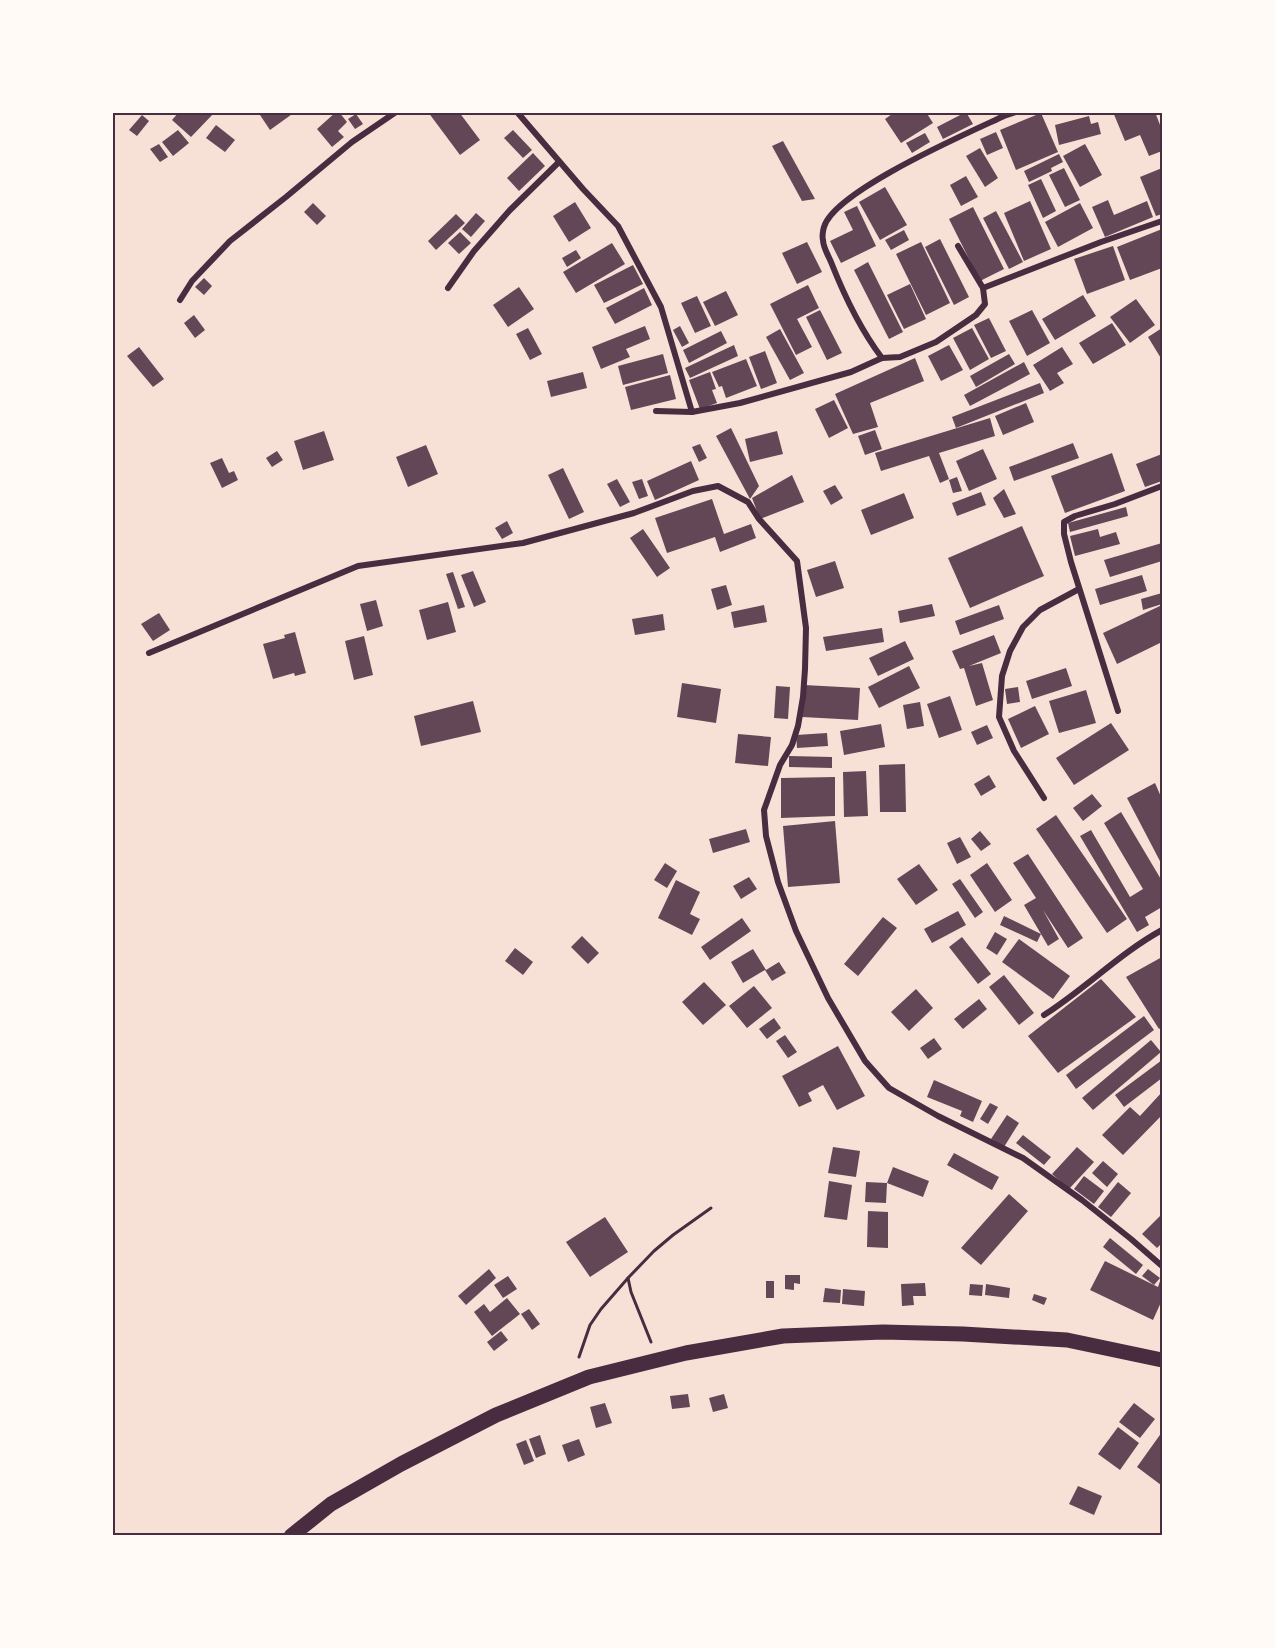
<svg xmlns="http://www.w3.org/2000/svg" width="1275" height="1648" viewBox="0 0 1275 1648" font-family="'Fira Sans',sans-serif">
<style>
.building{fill:#644757}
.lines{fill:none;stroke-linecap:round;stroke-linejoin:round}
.path{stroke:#4a2c40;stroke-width:3}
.minor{stroke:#4a2c40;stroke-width:6}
.primary{stroke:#4a2c40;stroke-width:15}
.neatline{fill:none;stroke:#4a2c40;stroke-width:2}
</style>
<rect width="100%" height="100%" fill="#f7e1d7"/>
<g class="building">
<path d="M 179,112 L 215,112 L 191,137 L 172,120 Z"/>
<path d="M 258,112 L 295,112 L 270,130 Z"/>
<path d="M 336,112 L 339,112 L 347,122 L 338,131 L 344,137 L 332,147 L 317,129 Z"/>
<path d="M 428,112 L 459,112 L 480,140 L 460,155 Z"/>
<path d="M 895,112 L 926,112 L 933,123 L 901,143 L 885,119 Z"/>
<path d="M 966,112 L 973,124 L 943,139 L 937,127 Z"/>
<path d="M 1113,112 L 1155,112 L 1162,130 L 1162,151 L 1149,156 L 1140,135 L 1125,141 Z"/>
<path d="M 1041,113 L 1058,152 L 1016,170 L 1000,130 Z"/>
<path d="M 356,114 L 363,124 L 355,129 L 348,119 Z"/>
<path d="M 142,115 L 149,121 L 137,136 L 129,130 Z"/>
<path d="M 1089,116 L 1091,124 L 1098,122 L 1101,134 L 1059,145 L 1055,125 Z"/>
<path d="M 216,125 L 235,140 L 225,152 L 206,138 Z"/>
<path d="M 178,130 L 189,143 L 173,156 L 162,142 Z"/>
<path d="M 513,130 L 532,150 L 523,158 L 504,138 Z"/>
<path d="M 996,132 L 1003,148 L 987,155 L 980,139 Z"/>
<path d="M 925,133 L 930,142 L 912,153 L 906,143 Z"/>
<path d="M 783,141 L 815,199 L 802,201 L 772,146 Z"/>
<path d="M 159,144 L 168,157 L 160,162 L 150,149 Z"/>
<path d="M 1085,144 L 1102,175 L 1080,187 L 1063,156 Z"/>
<path d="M 980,148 L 998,178 L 985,187 L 966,156 Z"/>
<path d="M 533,153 L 545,166 L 519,191 L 507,178 Z"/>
<path d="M 1059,154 L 1063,162 L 1051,168 L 1052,171 L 1029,182 L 1024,171 Z"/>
<path d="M 1064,168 L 1080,200 L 1065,207 L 1049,175 Z"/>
<path d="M 1162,168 L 1162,214 L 1156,216 L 1140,177 Z"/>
<path d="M 966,176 L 978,197 L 961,206 L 950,185 Z"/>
<path d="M 1041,179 L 1056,211 L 1043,218 L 1028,185 Z"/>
<path d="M 885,187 L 907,225 L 880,240 L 859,202 Z"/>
<path d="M 1108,200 L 1114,215 L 1147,201 L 1153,217 L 1105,237 L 1092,207 Z"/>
<path d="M 1030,201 L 1051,249 L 1024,261 L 1004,213 Z"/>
<path d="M 575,202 L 591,228 L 569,242 L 553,216 Z"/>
<path d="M 313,203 L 326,216 L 317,225 L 304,212 Z"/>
<path d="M 1080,203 L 1093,228 L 1058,247 L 1045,222 Z"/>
<path d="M 857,206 L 876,246 L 841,263 L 830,241 L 853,230 L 844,212 Z"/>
<path d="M 973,207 L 1004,269 L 980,281 L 949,219 Z"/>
<path d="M 996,211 L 1023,262 L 1009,269 L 983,218 Z"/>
<path d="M 476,213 L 485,221 L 471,237 L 462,229 Z"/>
<path d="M 456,214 L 465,223 L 436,250 L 428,241 Z"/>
<path d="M 1162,229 L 1162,268 L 1130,280 L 1117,247 Z"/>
<path d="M 904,230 L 909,240 L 891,250 L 885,240 Z"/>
<path d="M 460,232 L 471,243 L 459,254 L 448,243 Z"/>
<path d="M 940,239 L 969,297 L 954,305 L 925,247 Z"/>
<path d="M 807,242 L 822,272 L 797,284 L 782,253 Z"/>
<path d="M 921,242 L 950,303 L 926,315 L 896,254 Z"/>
<path d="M 612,243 L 625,264 L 576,293 L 563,272 Z"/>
<path d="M 1113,246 L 1125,280 L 1087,294 L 1074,259 Z"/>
<path d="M 576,250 L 581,258 L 567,267 L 562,258 Z"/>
<path d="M 868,262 L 903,332 L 889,339 L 854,270 Z"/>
<path d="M 633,265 L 643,284 L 604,303 L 594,285 Z"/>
<path d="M 204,278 L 212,286 L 204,295 L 195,287 Z"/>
<path d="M 910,284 L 926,319 L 904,329 L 887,295 Z"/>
<path d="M 808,285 L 819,308 L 797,319 L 812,347 L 796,355 L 770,304 Z"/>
<path d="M 519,287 L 534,309 L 508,327 L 493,305 Z"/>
<path d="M 644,288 L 652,305 L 615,324 L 606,308 Z"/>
<path d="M 726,291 L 738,315 L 715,326 L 703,302 Z"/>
<path d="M 1083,295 L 1096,316 L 1055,340 L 1042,319 Z"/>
<path d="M 697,296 L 711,326 L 695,333 L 681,303 Z"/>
<path d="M 1136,299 L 1155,325 L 1130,343 L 1110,317 Z"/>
<path d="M 820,310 L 842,353 L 827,360 L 806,317 Z"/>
<path d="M 1032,310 L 1050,343 L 1027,356 L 1009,321 Z"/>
<path d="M 194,315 L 205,330 L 195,338 L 184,323 Z"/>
<path d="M 989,318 L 1006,351 L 991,358 L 974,325 Z"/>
<path d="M 1112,323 L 1126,345 L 1093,364 L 1079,343 Z"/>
<path d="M 645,326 L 650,339 L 626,349 L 630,357 L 601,369 L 592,347 Z"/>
<path d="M 680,326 L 689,343 L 682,347 L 673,330 Z"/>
<path d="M 528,328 L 542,354 L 530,360 L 516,334 Z"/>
<path d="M 972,328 L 989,359 L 970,370 L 953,338 Z"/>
<path d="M 1162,328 L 1162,360 L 1148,337 Z"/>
<path d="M 780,329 L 804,373 L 790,380 L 766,337 Z"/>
<path d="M 721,331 L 727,343 L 689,363 L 683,350 Z"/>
<path d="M 734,345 L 738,356 L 690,378 L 685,368 Z"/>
<path d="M 949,345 L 963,370 L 941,381 L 928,356 Z"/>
<path d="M 139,347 L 164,379 L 153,387 L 127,356 Z"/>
<path d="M 1062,347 L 1073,364 L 1057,373 L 1064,383 L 1050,391 L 1033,365 Z"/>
<path d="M 765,351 L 777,383 L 761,389 L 749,357 Z"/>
<path d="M 663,354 L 668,373 L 623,385 L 618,366 Z"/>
<path d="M 1009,354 L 1015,364 L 976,387 L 970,376 Z"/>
<path d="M 915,358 L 924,381 L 870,403 L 878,427 L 853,434 L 835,394 Z"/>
<path d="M 746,359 L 757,386 L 726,398 L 722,386 L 719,387 L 712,372 Z"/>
<path d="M 1024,362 L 1030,374 L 970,406 L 964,395 Z"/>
<path d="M 583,372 L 587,388 L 551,397 L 547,381 Z"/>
<path d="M 710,372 L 716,389 L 712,390 L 717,403 L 700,409 L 689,380 Z"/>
<path d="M 670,375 L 676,399 L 631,410 L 625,387 Z"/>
<path d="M 1040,383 L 1044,393 L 956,428 L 952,417 Z"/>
<path d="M 834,400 L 848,428 L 829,438 L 815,409 Z"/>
<path d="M 1026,403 L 1034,422 L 1003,435 L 995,416 Z"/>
<path d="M 990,418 L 995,436 L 939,453 L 949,479 L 940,483 L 929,456 L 881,471 L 875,453 Z"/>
<path d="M 731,428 L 759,486 L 750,499 L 716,436 Z"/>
<path d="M 875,430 L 882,449 L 865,455 L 858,436 Z"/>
<path d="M 324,431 L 334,460 L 303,470 L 294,441 Z"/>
<path d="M 777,431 L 783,454 L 750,462 L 745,439 Z"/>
<path d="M 1073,443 L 1079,458 L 1014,481 L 1009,467 Z"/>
<path d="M 700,444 L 707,458 L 699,462 L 692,447 Z"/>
<path d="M 426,445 L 438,474 L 408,487 L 396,457 Z"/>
<path d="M 983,449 L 997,479 L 969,491 L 956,461 Z"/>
<path d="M 277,451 L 283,460 L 272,467 L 266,458 Z"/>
<path d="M 1112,453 L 1125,491 L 1065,513 L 1051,476 Z"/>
<path d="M 1162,454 L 1162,481 L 1145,487 L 1136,464 Z"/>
<path d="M 222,458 L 229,473 L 234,471 L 238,480 L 222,488 L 210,463 Z"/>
<path d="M 691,461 L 699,480 L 655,500 L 647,481 Z"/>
<path d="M 563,468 L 584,512 L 569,519 L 548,475 Z"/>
<path d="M 792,475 L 804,502 L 760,519 L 752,498 Z"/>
<path d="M 957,477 L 962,491 L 953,493 L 949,480 Z"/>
<path d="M 617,479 L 630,502 L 620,507 L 607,484 Z"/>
<path d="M 642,479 L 648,496 L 639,499 L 632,482 Z"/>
<path d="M 835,485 L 843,498 L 831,505 L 823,491 Z"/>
<path d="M 1004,489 L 1016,514 L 1004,518 L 993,498 Z"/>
<path d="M 981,492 L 986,505 L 957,516 L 952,503 Z"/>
<path d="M 904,493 L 914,518 L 871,535 L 861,510 Z"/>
<path d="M 712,499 L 724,534 L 751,524 L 756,538 L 720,552 L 715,537 L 667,553 L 655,518 Z"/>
<path d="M 1126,507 L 1128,516 L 1070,532 L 1068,523 Z"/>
<path d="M 507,521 L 513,533 L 502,539 L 495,528 Z"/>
<path d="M 1022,526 L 1044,576 L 970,608 L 948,558 Z"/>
<path d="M 643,529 L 670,568 L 657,577 L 630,538 Z"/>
<path d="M 1098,529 L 1100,537 L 1116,532 L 1120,544 L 1075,556 L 1070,536 Z"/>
<path d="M 1162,543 L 1162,561 L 1110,577 L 1104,560 Z"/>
<path d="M 835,561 L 844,588 L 816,597 L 807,570 Z"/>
<path d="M 473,571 L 486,602 L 474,607 L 461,575 Z"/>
<path d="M 453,572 L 465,607 L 458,609 L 446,574 Z"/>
<path d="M 1142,575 L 1147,591 L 1100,605 L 1095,589 Z"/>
<path d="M 726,585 L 732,605 L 717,610 L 711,589 Z"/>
<path d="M 1162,593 L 1162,604 L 1143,610 L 1141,599 Z"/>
<path d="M 376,600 L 383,626 L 367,631 L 360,604 Z"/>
<path d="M 448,602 L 456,632 L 427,640 L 419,610 Z"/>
<path d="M 932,604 L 935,616 L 900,623 L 898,611 Z"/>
<path d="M 764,605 L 767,622 L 734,628 L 731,612 Z"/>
<path d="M 999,605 L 1004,619 L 960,635 L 955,621 Z"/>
<path d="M 1162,605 L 1162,642 L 1117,664 L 1103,633 Z"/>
<path d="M 159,613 L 170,630 L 153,641 L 141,624 Z"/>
<path d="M 663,614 L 665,630 L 635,635 L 632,619 Z"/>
<path d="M 882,628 L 884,642 L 826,651 L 823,637 Z"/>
<path d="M 295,632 L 306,673 L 295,676 L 294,673 L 273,679 L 263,644 L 285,638 L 284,635 Z"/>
<path d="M 994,635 L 1001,653 L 969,666 L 982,663 L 993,700 L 976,706 L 964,668 L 960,669 L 952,651 Z"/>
<path d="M 364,636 L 373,675 L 354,680 L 345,641 Z"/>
<path d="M 905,641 L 914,659 L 878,676 L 869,658 Z"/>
<path d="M 909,666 L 920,688 L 879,708 L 868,687 Z"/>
<path d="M 1066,668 L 1072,686 L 1032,699 L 1026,681 Z"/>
<path d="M 682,683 L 721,689 L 716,723 L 677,717 Z"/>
<path d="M 804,685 L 860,688 L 858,720 L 802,717 Z"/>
<path d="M 776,686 L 790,687 L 788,719 L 774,718 Z"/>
<path d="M 1018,687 L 1020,702 L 1007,704 L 1005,689 Z"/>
<path d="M 1086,690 L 1096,723 L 1059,733 L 1049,701 Z"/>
<path d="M 950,696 L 962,730 L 939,738 L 927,704 Z"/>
<path d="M 473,701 L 481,732 L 421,746 L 414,716 Z"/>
<path d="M 920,702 L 924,726 L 907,729 L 903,705 Z"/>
<path d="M 1035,706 L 1049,734 L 1021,748 L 1008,719 Z"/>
<path d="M 1111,723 L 1129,750 L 1074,785 L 1056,758 Z"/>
<path d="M 881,724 L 885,747 L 844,755 L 840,731 Z"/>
<path d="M 987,725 L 993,738 L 977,745 L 971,732 Z"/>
<path d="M 827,733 L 828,746 L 797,748 L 796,735 Z"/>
<path d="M 738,734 L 771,737 L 768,766 L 735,763 Z"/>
<path d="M 789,756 L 832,757 L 832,768 L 789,767 Z"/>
<path d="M 905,764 L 906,812 L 880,812 L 879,765 Z"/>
<path d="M 866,771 L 868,816 L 844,817 L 843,772 Z"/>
<path d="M 989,775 L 996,787 L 981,796 L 974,784 Z"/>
<path d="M 835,777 L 835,816 L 781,818 L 781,778 Z"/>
<path d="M 1155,783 L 1162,799 L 1162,865 L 1127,798 Z"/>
<path d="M 1092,794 L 1102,806 L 1083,821 L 1073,808 Z"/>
<path d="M 1121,812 L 1162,881 L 1162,907 L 1145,917 L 1149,925 L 1137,932 L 1080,836 L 1091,830 L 1130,897 L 1143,889 L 1104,823 Z"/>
<path d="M 1056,815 L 1127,919 L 1107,933 L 1036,829 Z"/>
<path d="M 835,821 L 840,883 L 788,887 L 783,826 Z"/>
<path d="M 746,829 L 750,842 L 713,853 L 709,839 Z"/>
<path d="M 980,831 L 991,844 L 981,851 L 971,839 Z"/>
<path d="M 960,837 L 971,857 L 957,864 L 947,843 Z"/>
<path d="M 1028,854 L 1083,938 L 1068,948 L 1043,910 L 1059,939 L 1048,946 L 1024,905 L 1036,898 L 1013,863 Z"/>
<path d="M 665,863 L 677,871 L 667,888 L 654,880 Z"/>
<path d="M 987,863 L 1012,900 L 995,912 L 970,875 Z"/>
<path d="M 919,864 L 938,890 L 916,905 L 897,879 Z"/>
<path d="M 749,877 L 757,889 L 741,899 L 733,886 Z"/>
<path d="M 960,879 L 983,912 L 975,918 L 952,884 Z"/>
<path d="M 676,880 L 700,892 L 690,914 L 700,919 L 692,935 L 658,918 Z"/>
<path d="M 958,911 L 966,925 L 932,943 L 924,929 Z"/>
<path d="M 1004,916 L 1041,934 L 1037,942 L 1000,925 Z"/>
<path d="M 883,917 L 897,928 L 858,976 L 844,964 Z"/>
<path d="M 742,918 L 751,931 L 710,960 L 701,947 Z"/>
<path d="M 995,932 L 1007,939 L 997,955 L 986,948 Z"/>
<path d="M 582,936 L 599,953 L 588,964 L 571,947 Z"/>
<path d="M 962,937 L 991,974 L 978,984 L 949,947 Z"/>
<path d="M 1019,939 L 1070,976 L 1053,999 L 1002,962 Z"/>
<path d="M 515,948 L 533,962 L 523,975 L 505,961 Z"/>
<path d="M 753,949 L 766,970 L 779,962 L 786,973 L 772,981 L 765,970 L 743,983 L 731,962 Z"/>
<path d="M 1162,957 L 1162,1027 L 1159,1029 L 1126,977 Z"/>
<path d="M 1004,975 L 1034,1013 L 1019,1025 L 989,987 Z"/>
<path d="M 1101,979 L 1136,1017 L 1058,1073 L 1028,1036 Z"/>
<path d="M 704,982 L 726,1005 L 703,1025 L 682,1002 Z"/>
<path d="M 754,986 L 772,1008 L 747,1028 L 729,1006 Z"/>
<path d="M 916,989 L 933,1008 L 909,1031 L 891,1012 Z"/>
<path d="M 979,999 L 987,1009 L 963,1029 L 954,1019 Z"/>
<path d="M 1144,1016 L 1154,1030 L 1076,1089 L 1066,1075 Z"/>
<path d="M 774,1018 L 781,1028 L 767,1039 L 759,1029 Z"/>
<path d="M 785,1035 L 797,1052 L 788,1058 L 776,1041 Z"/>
<path d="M 934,1038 L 942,1049 L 928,1059 L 920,1048 Z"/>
<path d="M 1151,1040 L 1161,1052 L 1093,1110 L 1082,1098 Z"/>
<path d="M 838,1046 L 865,1096 L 837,1110 L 823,1085 L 808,1093 L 812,1101 L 799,1107 L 782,1076 Z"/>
<path d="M 1162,1060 L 1162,1078 L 1124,1107 L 1115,1095 Z"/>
<path d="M 934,1080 L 982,1101 L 973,1122 L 960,1116 L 962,1111 L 927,1097 Z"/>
<path d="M 1162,1092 L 1162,1115 L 1123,1155 L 1102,1135 L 1130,1107 L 1140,1116 Z"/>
<path d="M 990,1103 L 998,1107 L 988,1124 L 980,1119 Z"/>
<path d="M 1007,1115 L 1019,1123 L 1004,1147 L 991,1139 Z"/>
<path d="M 1023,1135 L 1051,1157 L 1044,1165 L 1016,1143 Z"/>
<path d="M 833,1147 L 860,1151 L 856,1177 L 828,1173 Z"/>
<path d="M 1077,1147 L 1094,1162 L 1069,1189 L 1052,1174 Z"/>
<path d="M 954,1153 L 999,1177 L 992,1190 L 947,1165 Z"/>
<path d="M 1103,1161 L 1118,1174 L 1107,1187 L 1092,1173 Z"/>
<path d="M 893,1167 L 929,1181 L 923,1197 L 887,1183 L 886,1203 L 865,1202 L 866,1182 L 887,1183 Z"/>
<path d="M 1084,1176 L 1104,1191 L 1094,1204 L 1074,1189 Z"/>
<path d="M 829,1181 L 852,1185 L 847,1220 L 824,1217 Z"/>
<path d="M 1118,1182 L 1131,1193 L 1111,1217 L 1098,1207 Z"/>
<path d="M 1009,1194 L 1028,1211 L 981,1265 L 961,1248 Z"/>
<path d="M 868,1211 L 888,1212 L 888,1248 L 867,1247 Z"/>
<path d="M 1162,1214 L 1162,1243 L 1157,1248 L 1142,1234 Z"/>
<path d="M 605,1217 L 628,1252 L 590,1277 L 566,1242 Z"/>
<path d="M 1110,1238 L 1143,1265 L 1136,1274 L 1103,1247 Z"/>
<path d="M 1105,1261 L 1158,1287 L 1160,1281 L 1162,1282 L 1162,1300 L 1153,1320 L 1090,1290 Z"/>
<path d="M 489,1269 L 496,1278 L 466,1305 L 458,1296 Z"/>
<path d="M 1148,1269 L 1160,1278 L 1154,1285 L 1142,1276 Z"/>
<path d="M 785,1275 L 800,1275 L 800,1284 L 794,1283 L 794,1290 L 785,1289 Z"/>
<path d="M 508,1276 L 517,1289 L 503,1298 L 494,1285 Z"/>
<rect x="766" y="1281" width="8" height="17"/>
<path d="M 925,1283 L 926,1296 L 913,1296 L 914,1305 L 902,1306 L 901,1284 Z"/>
<path d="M 970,1284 L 983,1285 L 982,1296 L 969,1295 Z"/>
<path d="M 986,1284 L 1010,1288 L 1009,1298 L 985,1295 Z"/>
<path d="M 825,1288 L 841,1290 L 840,1303 L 823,1302 Z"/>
<path d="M 843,1289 L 865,1291 L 864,1306 L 842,1304 Z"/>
<path d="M 1034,1294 L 1047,1298 L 1044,1305 L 1032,1300 Z"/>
<path d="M 507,1298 L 520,1314 L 492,1336 L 474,1312 L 484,1304 L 490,1312 Z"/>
<path d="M 529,1309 L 540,1324 L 532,1330 L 521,1314 Z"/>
<path d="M 501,1331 L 508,1340 L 494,1351 L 487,1342 Z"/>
<path d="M 688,1394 L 690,1407 L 672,1409 L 670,1396 Z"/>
<path d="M 724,1394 L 728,1408 L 713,1412 L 709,1398 Z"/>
<path d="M 605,1403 L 612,1423 L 596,1428 L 590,1407 Z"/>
<path d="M 1134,1403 L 1155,1419 L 1140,1438 L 1119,1422 Z"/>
<path d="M 1118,1427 L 1139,1443 L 1120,1470 L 1098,1454 Z"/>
<path d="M 1162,1432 L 1162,1483 L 1161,1485 L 1137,1467 Z"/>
<path d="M 540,1435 L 546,1454 L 536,1458 L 529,1439 Z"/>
<path d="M 579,1439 L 585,1455 L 568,1462 L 562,1445 Z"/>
<path d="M 526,1440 L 534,1461 L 524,1465 L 516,1444 Z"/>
<path d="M 1078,1486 L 1102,1496 L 1094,1515 L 1069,1504 Z"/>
</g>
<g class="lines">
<g class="path">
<path d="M 651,1342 L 631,1292 L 628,1278 L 654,1251 L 673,1235 L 711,1208"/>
<path d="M 579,1357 L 590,1325 L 601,1309 L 628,1278"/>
</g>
<g class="minor">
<path d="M 517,112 L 583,189 L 618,226 L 661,307 L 692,412"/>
<path d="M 448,288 L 474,251 L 510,210 L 559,162"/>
<path d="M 983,288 L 1101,242 L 1162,221"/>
<path d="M 180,300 L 192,281 L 230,241 L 286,197 L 352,142 L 396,112"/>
<path d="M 882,358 C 860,329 844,295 831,262 C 828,255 823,247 823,240 C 822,237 823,230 824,227 C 834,191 968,133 1004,116 L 1016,112"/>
<path d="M 656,411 L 692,412 L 740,403 L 851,372 L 882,358 L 900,357 L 936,342 L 976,315 L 985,304 L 983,288 L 958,246"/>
<path d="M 149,653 L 358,566 L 523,543 L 634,513 L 693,491 L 718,486 L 748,502 L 759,519 L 797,561 L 806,628 L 805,669 L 803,697 L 798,726 L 792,745 L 780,765 L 764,810 L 766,836 L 778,882 L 796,931 L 828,998 L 865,1061 L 889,1088 L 938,1116 L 1023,1158 L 1082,1200 L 1131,1239 L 1162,1266"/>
<path d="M 1118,711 L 1071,562 L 1064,534 L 1064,522 L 1075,516 L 1115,504 L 1162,486"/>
<path d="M 1044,798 L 1014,751 L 999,717 L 1002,676 L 1010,651 L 1023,627 L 1040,610 L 1079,589"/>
<path d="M 1044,1015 C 1085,989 1120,953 1162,930"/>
</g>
<path class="primary" d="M 291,1536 L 331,1504 L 401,1464 L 496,1415 L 589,1377 L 686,1353 L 783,1336 L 883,1332 L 963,1334 L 1067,1340 L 1162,1360"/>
</g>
<rect width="1275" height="1648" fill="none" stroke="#fffaf5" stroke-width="228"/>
<rect x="114" y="114" width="1047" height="1420" class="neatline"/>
</svg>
